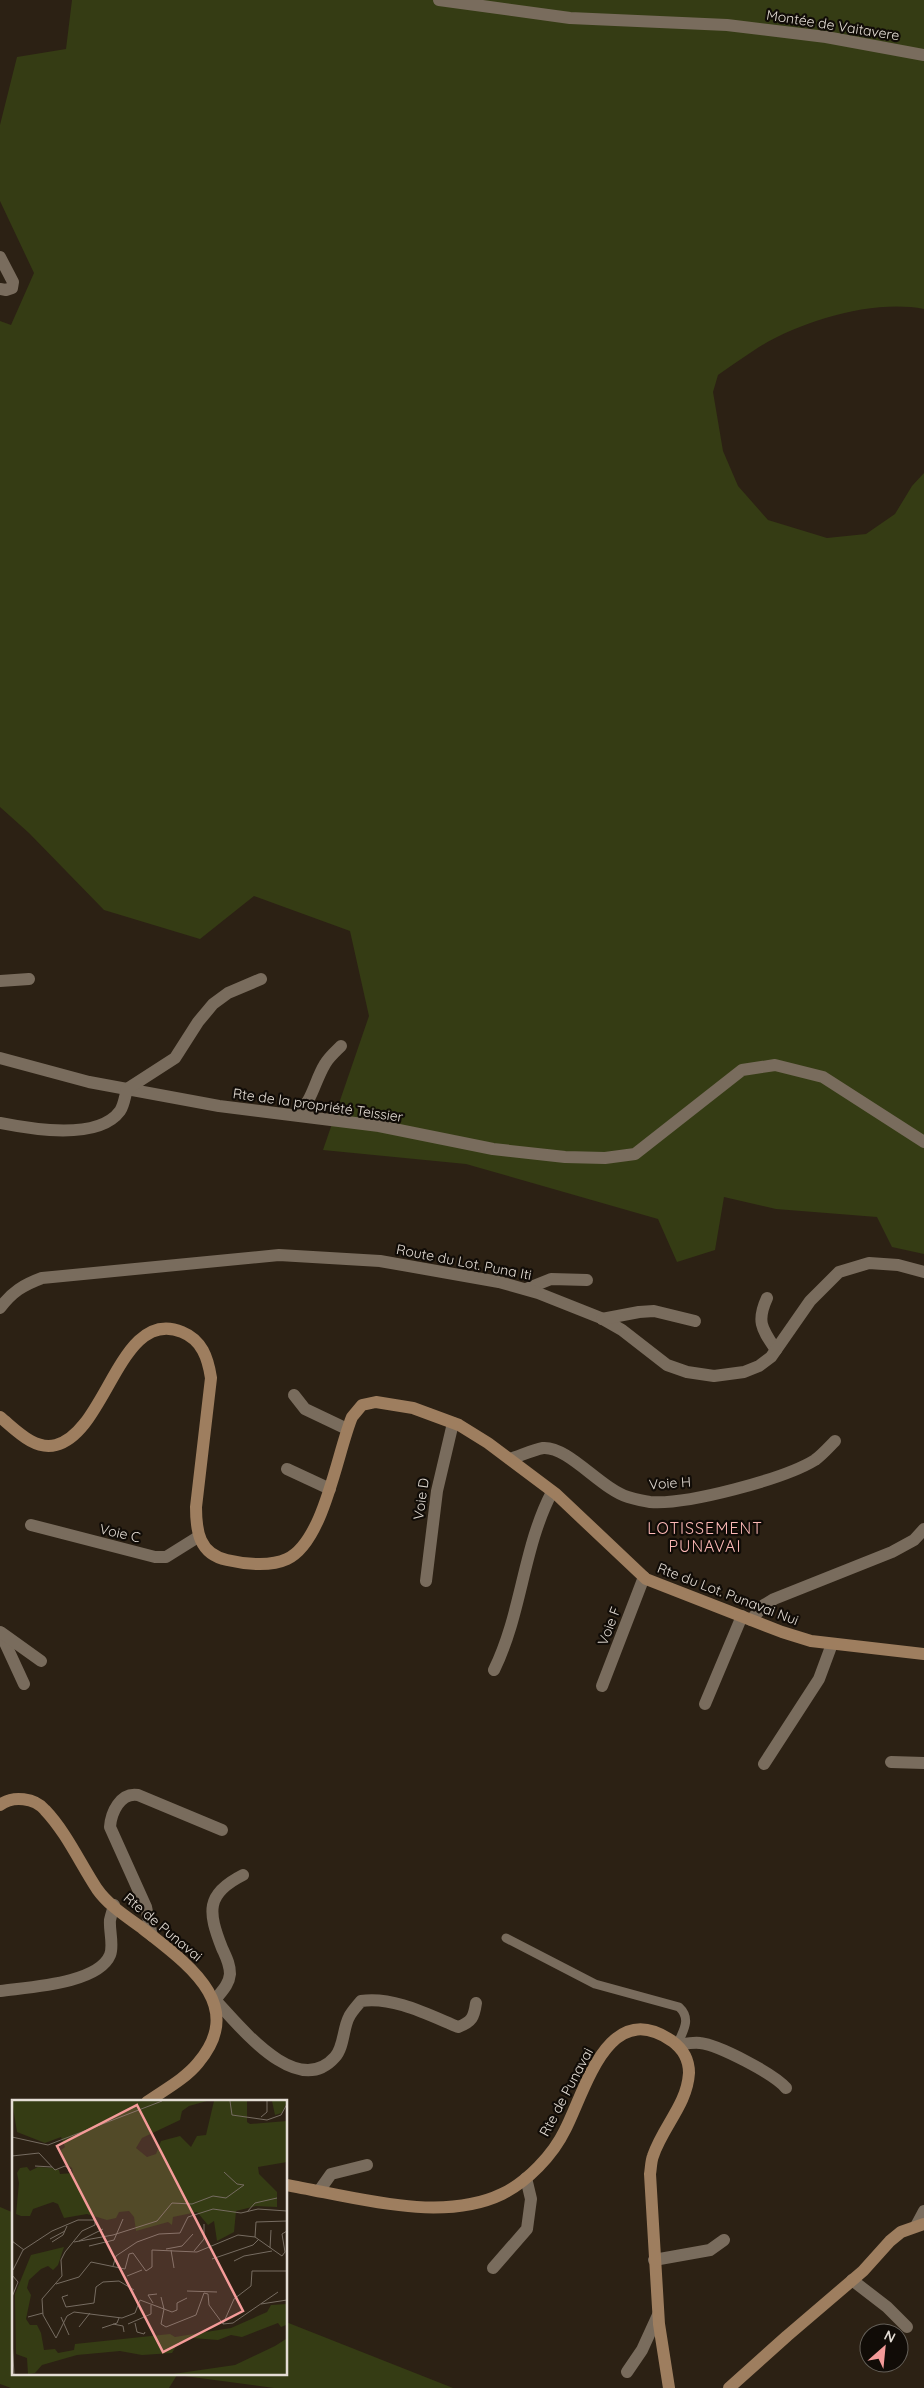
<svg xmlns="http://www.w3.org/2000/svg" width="924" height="2388" viewBox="0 0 924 2388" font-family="Quicksand,sans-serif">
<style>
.green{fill:#353c14}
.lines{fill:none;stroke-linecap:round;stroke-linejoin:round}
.service{stroke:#796c5d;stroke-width:9}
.minor{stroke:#796c5d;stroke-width:12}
.secondary{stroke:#9e7e5f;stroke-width:12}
.labels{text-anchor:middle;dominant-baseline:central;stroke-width:4.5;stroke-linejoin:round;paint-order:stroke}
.street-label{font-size:14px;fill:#e4ddd5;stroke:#110c07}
.quarter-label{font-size:16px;letter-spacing:1px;fill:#fdb9b7;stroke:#110c07}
.inset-road{fill:none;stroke:#766c61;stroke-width:1}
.view{fill:#f59b99;fill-opacity:0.15;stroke:#f59b99;stroke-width:2.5}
.inset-edge{fill:none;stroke:#e4ddd5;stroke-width:2.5}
</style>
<rect width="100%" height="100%" fill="#2c2114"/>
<g class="green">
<path d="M 72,0 L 924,0 L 924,309 C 873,299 802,321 759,347 C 745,356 731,366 718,375 L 713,392 L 723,451 L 738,486 L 768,520 L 827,538 L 866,534 L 895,514 L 912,486 L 924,473 L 924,1254 L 892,1247 L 877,1217 L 776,1209 L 724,1197 L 715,1250 L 677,1262 L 658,1219 L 466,1164 L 323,1150 L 369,1016 L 350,931 L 254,896 L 200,939 L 104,910 L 29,833 L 0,807 L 0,321 L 11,325 L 34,273 L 0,201 L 0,125 L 17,57 L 66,49 Z"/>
<path d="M 0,2207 L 14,2213 L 14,2374 L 286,2374 L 286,2322 L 453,2388 L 274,2388 L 177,2375 L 169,2388 L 11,2388 L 0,2384 Z"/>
</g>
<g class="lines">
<path class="service" d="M 506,1938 L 595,1984 L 679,2007 C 692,2019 683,2031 677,2045"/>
<g class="minor">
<path d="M 439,0 L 570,18 L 727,25 L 826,37 L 924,55"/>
<path d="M 0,257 L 13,282 L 12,288 L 6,290 L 0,289"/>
<path d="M 0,981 L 29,979"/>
<path d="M 0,1058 L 89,1082 L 219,1106 L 379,1126 L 493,1149 L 565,1157 L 605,1158 L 635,1154 L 742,1070 L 775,1065 L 823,1077 L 924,1142"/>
<path d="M 296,1115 C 313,1101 314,1082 325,1064 C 329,1057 336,1051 341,1046"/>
<path d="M 0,1123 C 30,1129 98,1141 120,1111 C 124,1105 125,1096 127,1089 L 175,1058 L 198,1022 L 213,1004 L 228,993 L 261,979"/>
<path d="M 526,1289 L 551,1279 L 587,1280"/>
<path d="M 767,1298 C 756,1322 762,1329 776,1350"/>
<path d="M 0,1308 C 12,1292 23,1285 42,1278 L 279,1255 L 380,1261 L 499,1282 L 538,1293 L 601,1318 L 622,1330 L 667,1365 L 687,1372 L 714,1376 L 744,1372 L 759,1366 L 771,1357 L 810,1301 L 839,1272 L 869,1263 L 898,1265 L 924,1272"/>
<path d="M 602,1319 L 639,1312 L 654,1311 L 695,1321"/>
<path d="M 294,1395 L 305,1409 L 347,1429"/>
<path d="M 510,1459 C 520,1456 532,1450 543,1448 C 568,1446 601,1489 628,1497 C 635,1499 643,1501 650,1502 C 687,1505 784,1479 815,1460 C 822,1455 829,1447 835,1441"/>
<path d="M 287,1469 L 330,1489"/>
<path d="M 31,1525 L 155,1557 L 166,1557 L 198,1537"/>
<path d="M 426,1581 L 437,1491 L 453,1423"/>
<path d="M 751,1620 L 764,1605 L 774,1599 L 892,1552 L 914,1540 L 924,1529"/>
<path d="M 0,1632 L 24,1684"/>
<path d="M 2,1633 L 41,1661"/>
<path d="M 494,1670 C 522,1613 523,1547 552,1492"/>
<path d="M 602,1686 L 644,1577"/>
<path d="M 705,1704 L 742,1616"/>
<path d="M 891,1762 L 924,1763"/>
<path d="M 764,1764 L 819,1679 L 832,1644"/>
<path d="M 243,1875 C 205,1894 208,1912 222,1948 C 226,1957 230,1964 230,1974 C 229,1985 221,1992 215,2000 C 240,2026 297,2100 335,2057 C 344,2047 343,2028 349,2017 C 352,2011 357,2006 361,2001 C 393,1996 429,2015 458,2027 C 472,2022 474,2017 476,2003"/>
<path d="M 152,1936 L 146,1907 L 110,1827 C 111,1813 120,1792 138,1795 L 222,1830"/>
<path d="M 0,1991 C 28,1987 98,1984 110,1955 C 114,1945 109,1931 110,1920 C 111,1915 113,1910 114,1905"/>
<path d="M 677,2045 C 684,2044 693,2042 700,2043 C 719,2045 774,2074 786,2088"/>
<path d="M 319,2191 L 331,2174 L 367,2165"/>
<path d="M 916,2226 L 924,2211"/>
<path d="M 654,2260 L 710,2250 L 724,2240"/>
<path d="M 493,2268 L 527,2229 L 531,2199 L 526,2178"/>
<path d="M 852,2280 L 887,2307 L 907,2327"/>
<path d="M 627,2372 L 642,2350 L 658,2315"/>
</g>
<g class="secondary">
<path d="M 0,1417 C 15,1429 34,1451 56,1445 C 107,1432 120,1306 182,1332 C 202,1340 208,1358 211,1378 L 196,1507 C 196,1531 199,1554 227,1560 C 244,1564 270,1567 287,1559 C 324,1542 337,1453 352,1417 L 362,1405 L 376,1402 L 413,1408 L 459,1425 L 488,1443 L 556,1494 L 646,1579 L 782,1632 L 811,1641 L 924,1654"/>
<path d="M 0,1805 C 13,1795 35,1798 45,1810 C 66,1832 80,1863 97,1889 C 108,1905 127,1917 142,1928 C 186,1963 248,2004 198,2063 C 185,2079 164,2090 147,2102"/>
<path d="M 286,2185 C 351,2196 440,2224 502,2194 C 527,2182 553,2155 565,2130 C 586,2089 608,1997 672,2041 C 683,2049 689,2059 689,2073 C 687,2105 663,2126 653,2156 C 651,2161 651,2168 650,2174 L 659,2324 L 669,2388"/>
<path d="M 729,2388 L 787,2336 L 863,2271 L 890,2241 L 901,2232 L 924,2224"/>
</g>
</g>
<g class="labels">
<g class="street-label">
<text transform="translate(833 25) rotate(9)">Montée de Vaitavere</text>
<text transform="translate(318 1105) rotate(8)">Rte de la propriété Teissier</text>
<text transform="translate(464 1262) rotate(11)">Route du Lot. Puna Iti</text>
<text transform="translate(670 1483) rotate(-4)">Voie H</text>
<text transform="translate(421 1499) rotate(-82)">Voie D</text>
<text transform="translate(120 1533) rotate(13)">Voie C</text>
<text transform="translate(728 1594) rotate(21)">Rte du Lot. Punavai Nui</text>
<text transform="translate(609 1626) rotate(-69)">Voie F</text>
<text transform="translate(163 1927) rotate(40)">Rte de Punavai</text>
<text transform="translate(566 2092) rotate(-62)">Rte de Punavai</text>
</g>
<g class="quarter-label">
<text x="705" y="1528">LOTISSEMENT<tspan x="705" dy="18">PUNAVAI</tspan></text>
</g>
</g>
<g transform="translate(12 2100)">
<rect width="275" height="275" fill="#2c2114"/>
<path d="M 0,1 L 195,1 L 177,6 L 170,11 L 168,20 L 130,38 L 124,48 L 135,57 L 144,54 L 149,41 L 168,36 L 179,47 L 185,36 L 194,35 L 202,1 L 235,1 L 235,22 L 238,24 L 275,21 L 275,62 L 246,67 L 247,74 L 265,92 L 265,107 L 244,106 L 224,111 L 222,132 L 205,141 L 202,121 L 196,125 L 185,112 L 161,117 L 160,125 L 156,122 L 124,131 L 122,117 L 117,111 L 107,112 L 104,118 L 95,120 L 75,114 L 52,118 L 46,104 L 41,102 L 21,109 L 18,116 L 9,116 L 4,114 L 7,83 L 5,73 L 8,68 L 15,67 L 18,71 L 26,67 L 40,68 L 47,70 L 48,74 L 61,73 L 60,68 L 52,62 L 49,50 L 53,47 L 49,37 L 33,43 L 5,32 ZM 260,1 L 275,1 L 270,13 L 263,15 ZM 52,147 L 46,165 L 41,170 L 36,166 L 29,169 L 17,180 L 15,188 L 19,195 L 14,219 L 18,225 L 25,225 L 29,233 L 32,250 L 43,249 L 46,253 L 62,250 L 63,244 L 158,234 L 163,237 L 219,228 L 255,212 L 259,205 L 275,204 L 275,274 L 161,274 L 223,265 L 263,246 L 274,239 L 274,225 L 269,227 L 266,223 L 230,237 L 219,235 L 206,240 L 180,238 L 166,243 L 160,253 L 130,255 L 108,251 L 65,255 L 30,265 L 23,273 L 16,274 L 15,258 L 4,254 L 3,194 L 19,155 Z" fill="#353c14"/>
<path class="inset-road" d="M 218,1 L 220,15 L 255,20 L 269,15 L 275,4M 249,17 L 255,12 L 255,1M 0,37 L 36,45 L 150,1M 0,56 L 27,53 L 43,70 L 53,66 L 59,70 L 56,71M 23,66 L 40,67M 235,112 L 243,103 L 265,98M 243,137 L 244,122 L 275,121M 38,139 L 53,131M 0,141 L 12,150M 67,141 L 91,129M 40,142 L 51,135 L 55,126M 62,142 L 101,135 L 145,121 L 160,103 L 180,104 L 201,96 L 214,98 L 232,85 L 225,84 L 212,72M 77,146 L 102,140 L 111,119M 258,148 L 259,130M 154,149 L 170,146 L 181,134M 159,150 L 162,168M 182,151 L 192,139 L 192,124M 200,159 L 241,145 L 247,139M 222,161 L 232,156 L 260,151M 101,166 L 104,156 L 125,142 L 147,134 L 168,133 L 176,117 L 201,109 L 229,113 L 246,109 L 275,111M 1,170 L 11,150 L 40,131 L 66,120 L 83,120 L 83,125 L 70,131 L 53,152 L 49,160 L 50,176 L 30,199 L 31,215 L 44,238 L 55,216 L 62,212 L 110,218 L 123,213 L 128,200 L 152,209 L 149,224 L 154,227 L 184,215 L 192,193 L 196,194 L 197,205 L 211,224 L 222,199 L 239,186 L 240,171 L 275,171M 115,176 L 130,170M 44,184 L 67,177 L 79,162 L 113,169 L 117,154 L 121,153 L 134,171 L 140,167 L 140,150 L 185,152 L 226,135 L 243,137 L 270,156 L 273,152 L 270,134 L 275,131M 175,191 L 205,192M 56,195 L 50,197 L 54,207 L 82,203 L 84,187 L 91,182 L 107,181 L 122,190M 0,197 L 6,182 L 0,175M 149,197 L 152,209 L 160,212 L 165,210 L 165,203 L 175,198M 141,203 L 136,195 L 145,194M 249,204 L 275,200M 16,217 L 31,213M 49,217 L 57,235M 123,223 L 125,232 L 132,234 L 133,232M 101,224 L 111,226 L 112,232M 116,224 L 139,214 L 139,205M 211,224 L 221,223 L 266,192M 67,227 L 78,213M 90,228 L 105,223 L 107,218M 0,240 L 2,274"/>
<path class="view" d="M 125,5 L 231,211 L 151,252 L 45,46 Z"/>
<rect width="275" height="275" class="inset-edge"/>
</g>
<g transform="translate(884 2348) rotate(27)"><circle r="24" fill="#110c07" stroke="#656059"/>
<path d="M0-4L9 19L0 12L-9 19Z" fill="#f59b99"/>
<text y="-8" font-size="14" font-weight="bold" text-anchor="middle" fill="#e4ddd5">N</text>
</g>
</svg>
